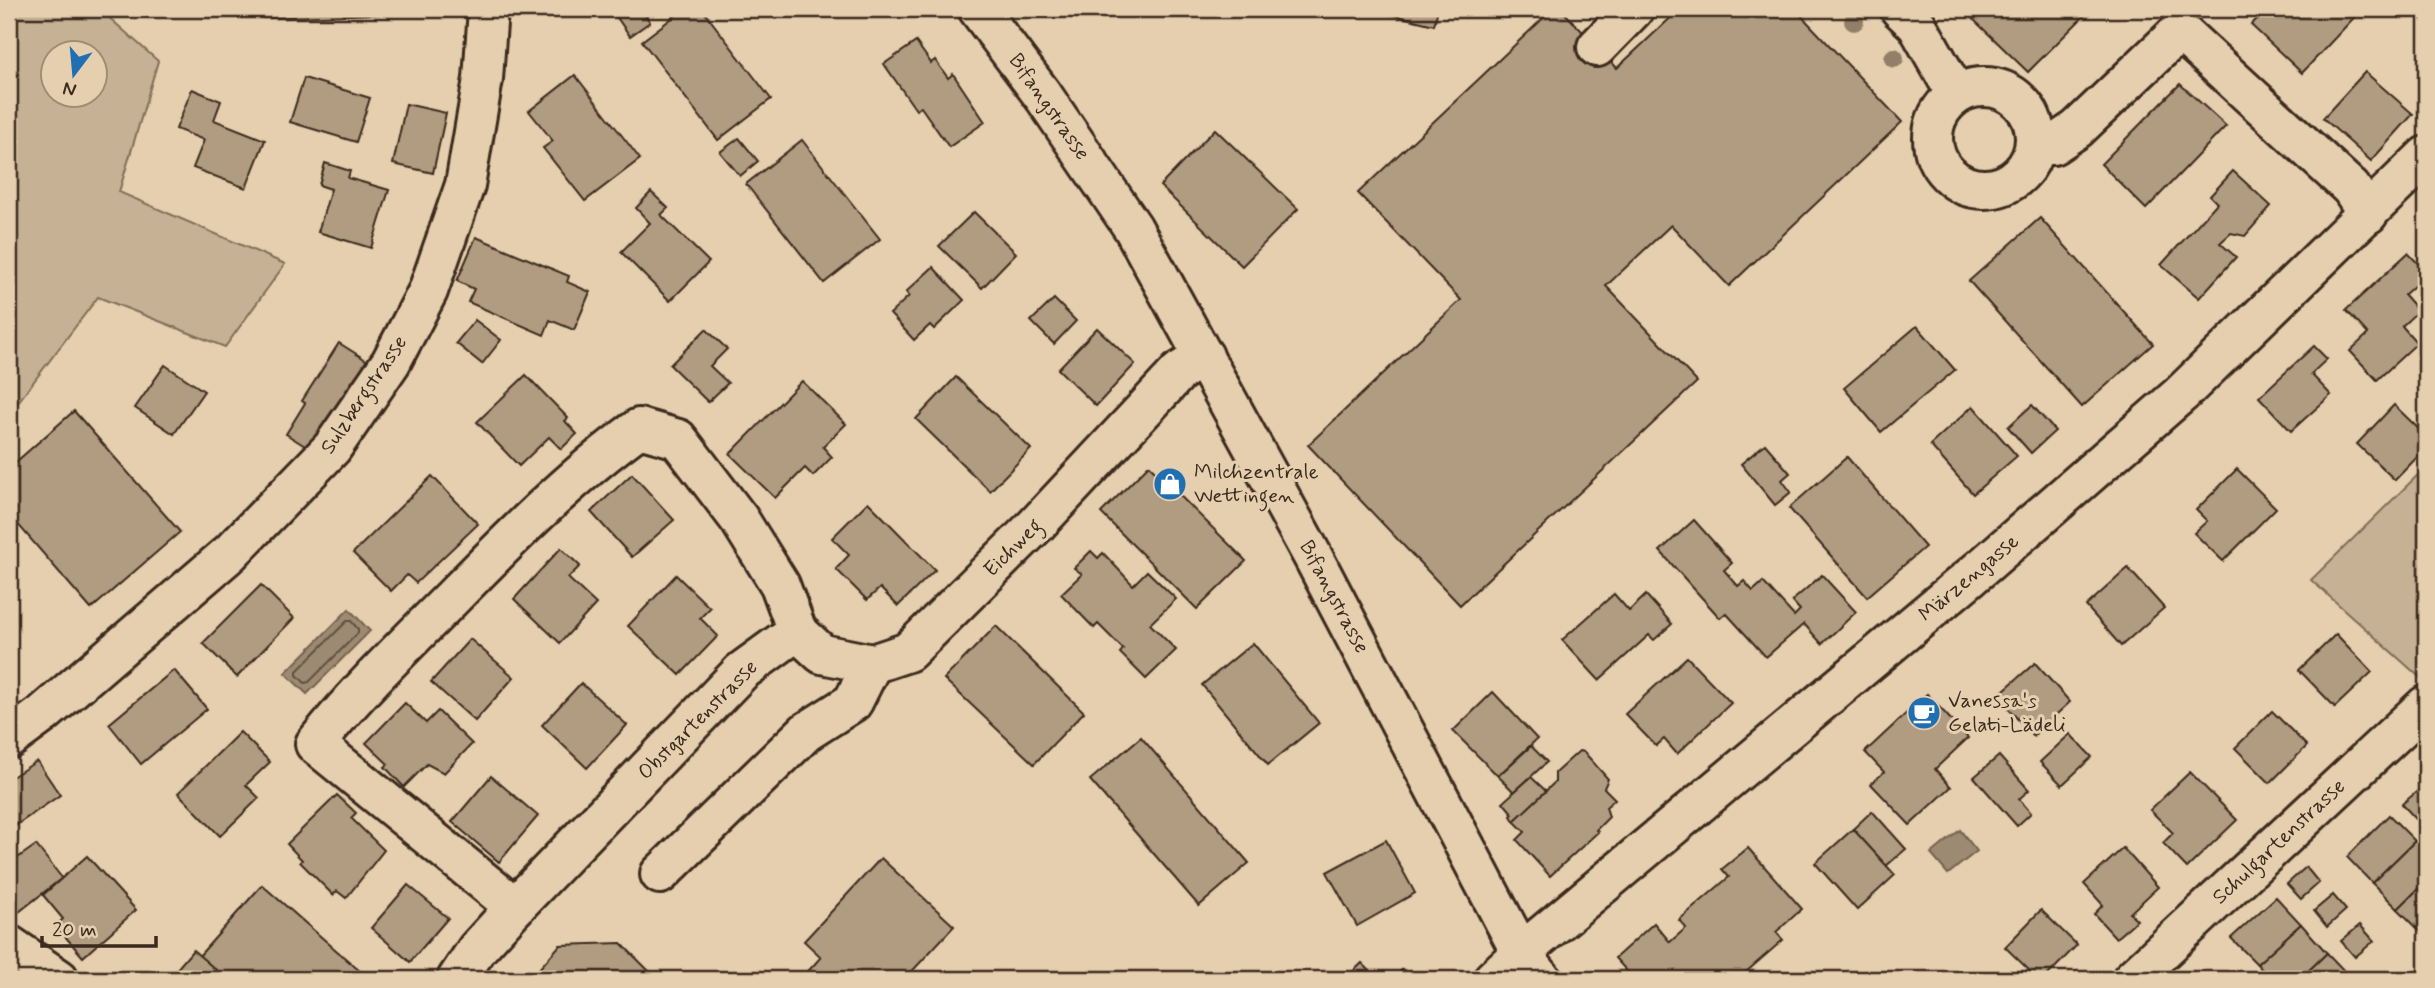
<svg xmlns="http://www.w3.org/2000/svg" width="2435" height="988" viewBox="0 0 2435 988" font-family="Mynerve,sans-serif">
<style>
.green{fill:#c6b194;stroke:#806e59;stroke-width:2;fill-rule:evenodd}
.water{fill:#9d8a72;stroke:#766450;stroke-width:2}
.lines{fill:none;stroke-linecap:round;stroke-linejoin:round}
.shore{stroke:#625040;stroke-width:2}
.building{fill:#b19c81;stroke:#3b2a1e;stroke-width:2}
.minor-casing{stroke:#3b2a1e;stroke-width:44}
.minor{stroke:#e5cfae;stroke-width:38}
.tree{fill:#937f69}
.labels{text-anchor:middle;dominant-baseline:central;stroke-width:6;stroke-linejoin:round;paint-order:stroke}
.street-label{font-size:21px;fill:#3b2a1e;stroke:#e5cfae}
.poi-label{font-size:21px;fill:#3b2a1e;stroke:#e5cfae;text-anchor:start}
</style>
<rect width="100%" height="100%" fill="#e5cfae"/>
<filter id="ink" filterUnits="userSpaceOnUse"><feTurbulence type="fractalNoise" baseFrequency=".0143" numOctaves="2"/><feDisplacementMap in="SourceGraphic" scale="14" xChannelSelector="R" yChannelSelector="G"/><feConvolveMatrix kernelMatrix="1 2 1 2 8 2 1 2 1" color-interpolation-filters="sRGB"/></filter>
<g filter="url(#ink)">
<g class="green">
<path d="M 9,9 L 104,9 L 104,13 L 158,61 L 119,192 L 285,264 L 225,347 L 98,297 L 9,414 ZM 52,52 L 94,52 L 94,94 L 52,94 Z"/>
<path d="M 2426,467 L 2426,679 L 2424,681 L 2311,580 Z"/>
</g>
<g class="water">
<path d="M 349,609 L 370,631 L 307,694 L 285,673 Z"/>
<path d="M 1960,830 L 1977,851 L 1948,874 L 1931,854 Z"/>
</g>
<g class="lines">
<path class="shore" d="M 347,621 L 351,621 L 358,629 L 358,633 L 309,682 L 305,683 L 297,675 L 297,671 Z"/>
</g>
<g class="building">
<path d="M 262,9 L 438,9 L 438,12 L 263,18 Z"/>
<path d="M 617,9 L 641,9 L 650,22 L 630,36 L 613,12 Z"/>
<path d="M 684,9 L 702,9 L 771,99 L 718,140 L 642,41 Z"/>
<path d="M 1369,9 L 1438,9 L 1434,25 Z"/>
<path d="M 1553,9 L 1561,9 L 1617,68 L 1680,9 L 1795,9 L 1902,122 L 1729,286 L 1671,225 L 1606,286 L 1697,382 L 1460,605 L 1308,445 L 1461,300 L 1358,193 Z"/>
<path d="M 1980,9 L 2091,9 L 2028,72 L 1971,17 Z"/>
<path d="M 2267,9 L 2362,9 L 2302,73 L 2251,25 Z"/>
<path d="M 2411,9 L 2426,9 L 2426,23 Z"/>
<path d="M 916,42 L 931,63 L 935,60 L 948,78 L 953,74 L 985,122 L 949,147 L 921,107 L 916,110 L 884,64 Z"/>
<path d="M 2365,72 L 2413,114 L 2371,161 L 2323,118 Z"/>
<path d="M 575,75 L 640,159 L 585,201 L 543,148 L 553,141 L 529,111 Z"/>
<path d="M 304,78 L 370,98 L 356,142 L 290,122 Z"/>
<path d="M 2180,84 L 2226,126 L 2146,209 L 2101,164 Z"/>
<path d="M 192,89 L 221,101 L 214,120 L 265,140 L 246,188 L 193,168 L 204,140 L 176,129 Z"/>
<path d="M 406,104 L 446,113 L 433,173 L 393,164 Z"/>
<path d="M 1215,129 L 1298,209 L 1242,266 L 1160,186 Z"/>
<path d="M 739,138 L 758,161 L 740,176 L 720,152 Z"/>
<path d="M 802,140 L 880,239 L 824,283 L 746,184 Z"/>
<path d="M 325,163 L 350,171 L 348,178 L 389,190 L 371,248 L 318,232 L 331,189 L 319,185 Z"/>
<path d="M 2233,171 L 2271,206 L 2245,236 L 2231,233 L 2220,243 L 2236,257 L 2199,298 L 2161,265 L 2217,203 L 2210,196 Z"/>
<path d="M 651,192 L 668,208 L 661,215 L 709,262 L 670,301 L 621,252 L 650,223 L 636,208 Z"/>
<path d="M 974,212 L 1016,253 L 982,288 L 939,246 Z"/>
<path d="M 2040,218 L 2153,344 L 2082,407 L 1969,281 Z"/>
<path d="M 476,237 L 569,276 L 567,282 L 590,292 L 574,330 L 550,320 L 544,335 L 468,302 L 474,289 L 457,281 Z"/>
<path d="M 2408,253 L 2426,272 L 2426,275 L 2404,295 L 2418,311 L 2402,326 L 2417,343 L 2377,380 L 2350,351 L 2368,334 L 2346,310 Z"/>
<path d="M 933,267 L 964,300 L 934,329 L 930,325 L 914,340 L 890,314 L 909,296 L 906,292 Z"/>
<path d="M 1054,299 L 1076,321 L 1054,344 L 1031,321 Z"/>
<path d="M 475,320 L 501,340 L 482,364 L 456,343 Z"/>
<path d="M 1917,326 L 1955,370 L 1881,432 L 1844,388 Z"/>
<path d="M 1097,328 L 1135,364 L 1096,406 L 1058,369 Z"/>
<path d="M 706,329 L 727,349 L 710,366 L 728,383 L 708,402 L 670,365 Z"/>
<path d="M 339,343 L 374,365 L 313,451 L 286,434 L 305,403 L 302,401 Z"/>
<path d="M 2314,346 L 2327,359 L 2311,374 L 2331,395 L 2291,431 L 2259,397 Z"/>
<path d="M 165,365 L 204,391 L 174,434 L 135,408 Z"/>
<path d="M 526,375 L 568,418 L 565,421 L 577,434 L 561,449 L 549,437 L 519,466 L 477,422 Z"/>
<path d="M 956,377 L 1031,449 L 990,491 L 916,419 Z"/>
<path d="M 802,381 L 846,424 L 823,447 L 832,457 L 813,476 L 805,468 L 775,498 L 730,454 Z"/>
<path d="M 2032,405 L 2055,431 L 2031,453 L 2008,427 Z"/>
<path d="M 2394,405 L 2426,436 L 2426,448 L 2395,480 L 2357,444 Z"/>
<path d="M 1973,406 L 2017,456 L 1973,494 L 1930,445 Z"/>
<path d="M 74,411 L 180,532 L 91,609 L 9,514 L 9,468 Z"/>
<path d="M 1765,444 L 1790,473 L 1782,480 L 1791,492 L 1775,505 L 1741,464 Z"/>
<path d="M 1847,457 L 1925,547 L 1867,597 L 1789,508 Z"/>
<path d="M 1149,465 L 1246,561 L 1197,609 L 1101,513 Z"/>
<path d="M 2237,469 L 2276,508 L 2223,561 L 2194,533 L 2207,521 L 2196,510 Z"/>
<path d="M 632,474 L 674,520 L 632,557 L 591,512 Z"/>
<path d="M 432,476 L 478,524 L 416,583 L 407,575 L 391,591 L 353,553 Z"/>
<path d="M 868,502 L 935,570 L 898,606 L 880,588 L 867,600 L 836,569 L 849,555 L 832,538 Z"/>
<path d="M 1694,520 L 1732,563 L 1724,570 L 1738,586 L 1744,581 L 1753,591 L 1763,582 L 1794,616 L 1800,610 L 1792,601 L 1822,575 L 1856,612 L 1822,644 L 1804,624 L 1766,657 L 1726,613 L 1720,618 L 1660,551 Z"/>
<path d="M 561,548 L 580,566 L 568,578 L 596,604 L 560,643 L 514,599 Z"/>
<path d="M 1091,551 L 1098,558 L 1103,553 L 1133,585 L 1147,571 L 1176,599 L 1150,624 L 1176,650 L 1146,679 L 1120,653 L 1123,649 L 1098,624 L 1094,628 L 1061,594 L 1082,574 L 1074,568 Z"/>
<path d="M 2128,568 L 2164,608 L 2121,646 L 2086,606 Z"/>
<path d="M 676,575 L 710,608 L 700,618 L 718,636 L 680,675 L 628,626 Z"/>
<path d="M 261,585 L 294,618 L 237,677 L 203,643 Z"/>
<path d="M 1614,594 L 1629,611 L 1646,595 L 1672,624 L 1654,640 L 1649,635 L 1599,680 L 1562,640 Z"/>
<path d="M 996,626 L 1084,712 L 1034,764 L 944,679 Z"/>
<path d="M 2336,634 L 2372,672 L 2335,707 L 2299,670 Z"/>
<path d="M 470,639 L 514,677 L 475,721 L 431,682 Z"/>
<path d="M 1253,643 L 1319,723 L 1268,765 L 1202,685 Z"/>
<path d="M 1687,657 L 1731,703 L 1677,754 L 1664,739 L 1656,746 L 1625,714 Z"/>
<path d="M 2035,663 L 2070,702 L 2033,736 L 1997,696 Z"/>
<path d="M 174,670 L 207,709 L 141,764 L 109,724 Z"/>
<path d="M 581,683 L 627,725 L 587,768 L 542,725 Z"/>
<path d="M 1493,692 L 1537,739 L 1498,776 L 1453,731 Z"/>
<path d="M 1927,694 L 1968,738 L 1935,769 L 1951,787 L 1910,825 L 1871,784 L 1884,772 L 1865,752 Z"/>
<path d="M 405,703 L 426,723 L 438,711 L 472,744 L 444,773 L 427,764 L 404,787 L 385,767 L 388,764 L 366,743 Z"/>
<path d="M 2272,711 L 2307,746 L 2270,783 L 2235,748 Z"/>
<path d="M 240,732 L 270,762 L 246,785 L 259,798 L 220,836 L 178,793 Z"/>
<path d="M 2070,734 L 2092,757 L 2062,785 L 2040,762 Z"/>
<path d="M 1141,737 L 1249,863 L 1199,906 L 1090,780 Z"/>
<path d="M 1531,746 L 1547,762 L 1514,792 L 1498,776 Z"/>
<path d="M 1579,751 L 1584,752 L 1608,779 L 1604,788 L 1615,799 L 1606,807 L 1609,817 L 1596,830 L 1598,832 L 1550,876 L 1517,840 L 1525,832 L 1514,821 L 1555,782 L 1555,773 Z"/>
<path d="M 1999,756 L 2029,790 L 2019,799 L 2031,813 L 2017,826 L 1974,777 Z"/>
<path d="M 37,761 L 60,795 L 9,830 L 9,779 Z"/>
<path d="M 2190,772 L 2237,820 L 2187,868 L 2163,843 L 2173,833 L 2150,810 Z"/>
<path d="M 491,776 L 538,816 L 499,862 L 452,822 Z"/>
<path d="M 1531,777 L 1546,791 L 1514,821 L 1511,816 L 1513,814 L 1503,802 Z"/>
<path d="M 2421,788 L 2426,793 L 2426,810 L 2416,819 L 2402,804 Z"/>
<path d="M 337,795 L 356,813 L 351,818 L 384,850 L 346,898 L 337,891 L 333,895 L 300,862 L 302,860 L 287,844 Z"/>
<path d="M 1872,811 L 1906,849 L 1886,866 L 1853,829 Z"/>
<path d="M 2389,815 L 2415,841 L 2372,883 L 2347,857 Z"/>
<path d="M 1853,829 L 1895,875 L 1857,910 L 1815,863 Z"/>
<path d="M 1386,840 L 1415,893 L 1357,926 L 1327,872 Z"/>
<path d="M 2415,841 L 2426,852 L 2426,881 L 2398,909 L 2372,883 Z"/>
<path d="M 36,845 L 62,878 L 15,915 L 9,907 L 9,864 Z"/>
<path d="M 1748,848 L 1802,909 L 1776,932 L 1783,940 L 1738,979 L 1634,979 L 1615,958 L 1654,923 L 1670,942 L 1686,928 L 1679,920 L 1729,877 L 1722,869 Z"/>
<path d="M 2123,848 L 2158,887 L 2130,913 L 2137,920 L 2116,938 L 2094,914 L 2103,905 L 2084,884 Z"/>
<path d="M 87,856 L 136,910 L 83,957 L 56,926 L 63,919 L 43,895 Z"/>
<path d="M 881,858 L 954,926 L 905,979 L 801,979 L 821,957 L 804,941 Z"/>
<path d="M 2306,867 L 2319,883 L 2301,899 L 2287,884 Z"/>
<path d="M 2426,881 L 2426,932 L 2424,935 L 2398,909 Z"/>
<path d="M 262,885 L 369,979 L 226,979 L 199,956 Z"/>
<path d="M 408,885 L 448,918 L 410,962 L 371,928 Z"/>
<path d="M 2333,895 L 2346,910 L 2327,927 L 2314,911 Z"/>
<path d="M 2276,897 L 2301,924 L 2257,964 L 2231,938 Z"/>
<path d="M 2041,910 L 2077,945 L 2048,975 L 2052,979 L 2022,979 L 2030,971 L 2005,947 Z"/>
<path d="M 2301,924 L 2327,953 L 2300,979 L 2270,979 L 2257,964 Z"/>
<path d="M 2360,925 L 2374,941 L 2355,957 L 2341,941 Z"/>
<path d="M 621,943 L 657,979 L 530,979 L 560,945 Z"/>
<path d="M 193,950 L 223,976 L 221,979 L 173,979 L 170,977 Z"/>
<path d="M 2327,953 L 2352,979 L 2300,979 Z"/>
<path d="M 1362,963 L 1378,979 L 1345,979 Z"/>
<path d="M 1403,969 L 1413,979 L 1392,979 Z"/>
</g>
<g class="lines">
<defs>
<g id="minor">
<path d="M 978,9 L 1044,97 L 1133,228 L 1312,555 L 1521,953 L 1542,979"/>
<path d="M 1900,9 L 1917,25 L 1956,94"/>
<path d="M 1597,47 L 1634,9"/>
<circle cx="1984" cy="138" r="51"/>
<path d="M 2035,145 L 2053,145 L 2077,129 L 2180,31 L 2351,188 L 2368,214"/>
<path d="M 9,739 L 43,714 L 230,553 L 332,448 L 391,362 L 428,291 L 465,185 L 483,79 L 488,9"/>
<path d="M 660,874 L 806,732 L 853,702 L 872,664"/>
<path d="M 515,907 L 315,744 C 355,694 401,649 446,604 C 507,542 569,478 639,428 L 678,439 L 739,519 L 780,585 L 797,631 L 822,654 L 872,664 L 908,652 L 1036,525 L 1179,372 L 1204,356"/>
<path d="M 9,945 L 59,979"/>
<path d="M 457,979 L 477,949 L 515,907 L 742,671 L 797,631"/>
<path d="M 1493,979 L 1521,953 L 1986,564 L 2181,394 L 2426,156"/>
<path d="M 2132,979 L 2426,705"/>
</g>
</defs>
<use href="#minor" class="minor-casing"/>
<use href="#minor" class="minor"/>
</g>
<g class="tree">
<circle cx="1854" cy="21" r="10"/>
<circle cx="1894" cy="58" r="10"/>
</g>
</g>
<defs>
<symbol id="shop-disc" viewBox="-11 -11 22 22"><circle r="9.5" fill="#1f6fb2" stroke="#e5cfae"/><path d="M-5-2.5h2.3a2.7 3.5 0 0 1 5.4 0H5L5.5 6h-11ZM-1.5-2.5h3a1.5 2.3 0 0 0-3 0Z" fill="#fff"/></symbol>
<symbol id="cafe-disc" viewBox="-11 -11 22 22"><circle r="9.5" fill="#1f6fb2" stroke="#e5cfae"/><path d="M-5.5-4.5H6V0H3Q3 3.5 0 3.5H-2.5Q-5.5 3.5-5.5 0ZM3-3.2v2h1.7v-2ZM-6 4.5H4V6H-6Z" fill="#fff"/></symbol>
</defs>
<g fill-rule="evenodd">
<use href="#shop-disc" x="1151" y="465" width="38" height="38"/>
<use href="#cafe-disc" x="1905" y="694" width="38" height="38"/>
</g>
<g class="labels">
<g class="street-label">
<text transform="translate(1049 107) rotate(55)">Bifangstrasse</text>
<text transform="translate(364 395) rotate(-56)">Sulzbergstrasse</text>
<text transform="translate(1013 548) rotate(-45)">Eichweg</text>
<text transform="translate(1969 578) rotate(-40)">Märzengasse</text>
<text transform="translate(1334 597) rotate(62)">Bifangstrasse</text>
<text transform="translate(698 720) rotate(-45)">Obstgartenstrasse</text>
<text transform="translate(2279 842) rotate(-43)">Schulgartenstrasse</text>
</g>
<g class="poi-label">
<text x="1194" y="472">Milchzentrale<tspan x="1194" dy="24">Wettingen</tspan></text>
<text x="1948" y="701">Vanessa's<tspan x="1948" dy="24">Gelati-Lädeli</tspan></text>
</g>
</g>
<rect width="2435" height="988" fill="none" stroke="#e5cfae" stroke-width="35"/>
<rect x="18" y="18" width="2400" height="953" fill="none" stroke="#3b2a1e" stroke-width="2.5" filter="url(#ink)"/>
<g transform="translate(74 74) rotate(196)"><circle r="33" fill="#e5cfae" stroke="#a18d74" stroke-width="2"/>
<path d="M0-5L12 26L0 18L-12 26Z" fill="#1f6fb2"/>
<text y="-10" font-size="19" font-weight="bold" text-anchor="middle" fill="#3b2a1e">N</text>
</g>
<path d="M42 936v10h114v-10" fill="none" stroke="#3b2a1e" stroke-width="3.5"/>
<text x="52" y="936" font-size="21" fill="#3b2a1e" stroke="#e5cfae" stroke-width="5" paint-order="stroke">20 m</text>
</svg>
